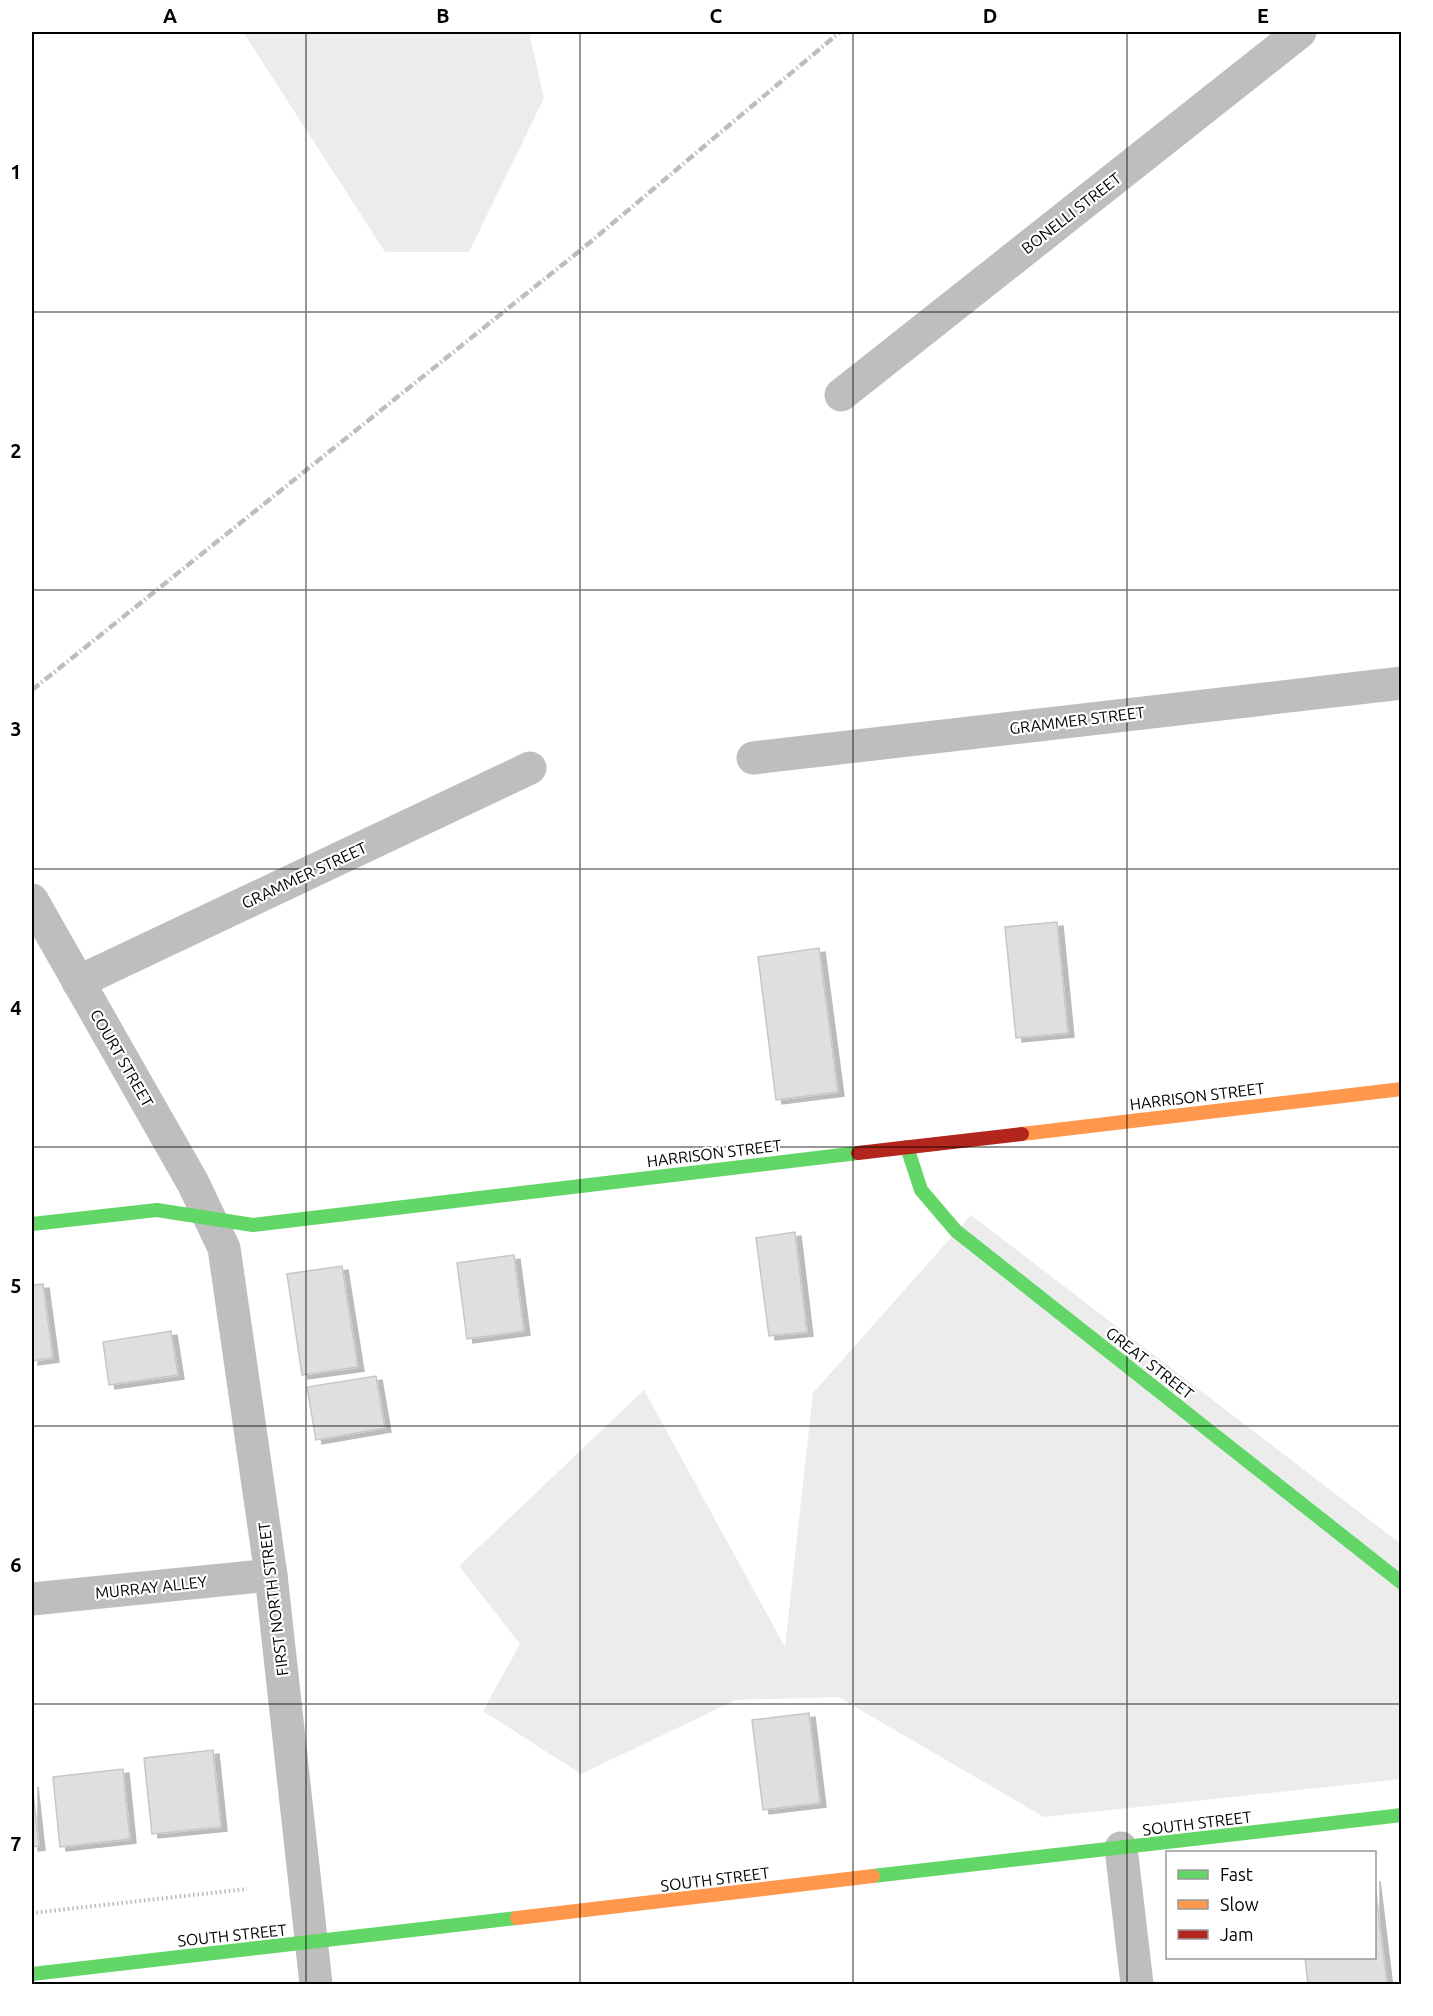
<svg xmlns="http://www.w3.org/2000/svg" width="1433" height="2016" viewBox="0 0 1433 2016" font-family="Ubuntu,sans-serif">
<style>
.green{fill:#ececec}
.building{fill:#dfdfdf;stroke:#c7c7c7;stroke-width:1.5;filter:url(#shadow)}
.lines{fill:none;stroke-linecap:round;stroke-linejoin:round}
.path{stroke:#b9b9b9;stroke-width:4;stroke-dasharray:1.5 3;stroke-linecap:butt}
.street{stroke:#bebebe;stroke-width:33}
.fast{stroke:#63d668;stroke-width:14}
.slow{stroke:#ff974d;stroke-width:14}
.jam{stroke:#b3261e;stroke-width:14}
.rail{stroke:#bebebe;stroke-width:4.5;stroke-dasharray:9 3 1.5 3;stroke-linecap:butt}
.grid{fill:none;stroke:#000;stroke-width:1.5;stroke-opacity:0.55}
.labels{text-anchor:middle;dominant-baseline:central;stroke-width:4.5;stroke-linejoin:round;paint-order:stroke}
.street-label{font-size:16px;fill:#000;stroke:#fff}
.neatline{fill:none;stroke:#000;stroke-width:2}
.grid-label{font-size:20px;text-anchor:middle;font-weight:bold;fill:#000}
</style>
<defs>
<filter id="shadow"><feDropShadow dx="6" dy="4" stdDeviation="0" flood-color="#0004"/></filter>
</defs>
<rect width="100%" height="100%" fill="#fff"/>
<g class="green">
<path d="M 243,32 L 529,32 L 544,98 L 469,252 L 385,252 Z"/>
<path d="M 971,1215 L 1401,1544 L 1401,1779 L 1044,1817 L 838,1697 L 736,1700 L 581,1774 L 483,1711 L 520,1644 L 459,1566 L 644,1390 L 785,1647 L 813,1393 Z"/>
</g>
<g class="building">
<path d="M 1057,922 L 1068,1033 L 1016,1038 L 1005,927 Z"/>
<path d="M 819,948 L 838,1092 L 776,1100 L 758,957 Z"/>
<path d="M 795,1232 L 807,1332 L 769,1336 L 756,1238 Z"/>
<path d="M 514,1255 L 524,1331 L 467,1339 L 457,1263 Z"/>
<path d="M 342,1266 L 358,1367 L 302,1375 L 287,1274 Z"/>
<path d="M 43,1284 L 53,1358 L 32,1361 L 32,1285 Z"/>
<path d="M 171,1331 L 178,1375 L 109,1385 L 103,1342 Z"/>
<path d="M 376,1376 L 385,1428 L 316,1440 L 307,1387 Z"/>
<path d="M 809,1713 L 820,1803 L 763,1810 L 752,1720 Z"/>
<path d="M 213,1750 L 221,1827 L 152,1834 L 144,1758 Z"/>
<path d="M 123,1769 L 130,1839 L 60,1847 L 53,1777 Z"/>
<path d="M 32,1783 L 39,1846 L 32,1847 Z"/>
<path d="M 1374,1877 L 1387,1984 L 1308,1984 L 1305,1958 L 1374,1958 Z"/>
</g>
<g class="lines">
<path class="path" d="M 32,1913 L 247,1889"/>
<g class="street">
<path d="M 841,395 L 1300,32"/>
<path d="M 753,758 L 1402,683"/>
<path d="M 32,900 L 193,1183 L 224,1248 L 271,1575 L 316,1984"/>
<path d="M 78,982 L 530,768"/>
<path d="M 32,1599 L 271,1575"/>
<path d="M 1121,1848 L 1137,1984"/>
</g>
<g class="fast">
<path d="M 907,1147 L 921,1190 L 956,1231 L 1402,1583"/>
<path d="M 32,1224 L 157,1210 L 253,1225 L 858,1153"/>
<path d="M 873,1876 L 1402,1815"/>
<path d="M 32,1974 L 517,1918"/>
</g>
<g class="slow">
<path d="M 1022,1134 L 1402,1089"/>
<path d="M 517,1918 L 873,1876"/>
</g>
<path class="jam" d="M 858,1153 L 1022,1134"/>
<path class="rail" d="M 32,690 L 582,249 L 840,32"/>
</g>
<path class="grid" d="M 306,32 L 306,1984M 580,32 L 580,1984M 853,32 L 853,1984M 1127,32 L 1127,1984M 32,312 L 1402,312M 32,590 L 1402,590M 32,869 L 1402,869M 32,1147 L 1402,1147M 32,1426 L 1402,1426M 32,1704 L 1402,1704"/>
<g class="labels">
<g class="street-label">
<text transform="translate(1071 213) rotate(-38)">BONELLI STREET</text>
<text transform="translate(1077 720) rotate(-7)">GRAMMER STREET</text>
<text transform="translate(304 875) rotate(-25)">GRAMMER STREET</text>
<text transform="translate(122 1058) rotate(60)">COURT STREET</text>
<text transform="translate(1197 1096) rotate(-7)">HARRISON STREET</text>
<text transform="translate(714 1153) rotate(-7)">HARRISON STREET</text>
<text transform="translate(1150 1363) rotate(38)">GREAT STREET</text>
<text transform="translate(151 1587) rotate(-6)">MURRAY ALLEY</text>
<text transform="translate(273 1599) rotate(-97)">FIRST NORTH STREET</text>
<text transform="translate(1197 1823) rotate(-7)">SOUTH STREET</text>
<text transform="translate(715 1879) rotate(-7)">SOUTH STREET</text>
<text transform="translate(232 1935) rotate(-6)">SOUTH STREET</text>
</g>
</g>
<rect width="1433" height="2016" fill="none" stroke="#ffffff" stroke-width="66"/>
<rect x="1166" y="1851" width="210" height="108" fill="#ffffff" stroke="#999999" stroke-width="1.5"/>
<rect x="1178" y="1870" width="30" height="9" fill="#63d668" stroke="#999999" stroke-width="1.5"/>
<text x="1220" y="1881" font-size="18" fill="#000000">Fast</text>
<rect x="1178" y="1900" width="30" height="9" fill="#ff974d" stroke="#999999" stroke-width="1.5"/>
<text x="1220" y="1911" font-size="18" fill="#000000">Slow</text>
<rect x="1178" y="1930" width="30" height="9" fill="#b3261e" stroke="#999999" stroke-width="1.5"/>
<text x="1220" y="1941" font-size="18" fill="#000000">Jam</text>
<rect x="33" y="33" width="1367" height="1950" class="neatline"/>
<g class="grid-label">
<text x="170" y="23">A</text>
<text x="443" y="23">B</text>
<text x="716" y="23">C</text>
<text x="990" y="23">D</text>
<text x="1263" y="23">E</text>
<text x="16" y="179">1</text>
<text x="16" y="458">2</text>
<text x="16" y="736">3</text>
<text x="16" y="1015">4</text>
<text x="16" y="1293">5</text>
<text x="16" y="1572">6</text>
<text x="16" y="1851">7</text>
</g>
</svg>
